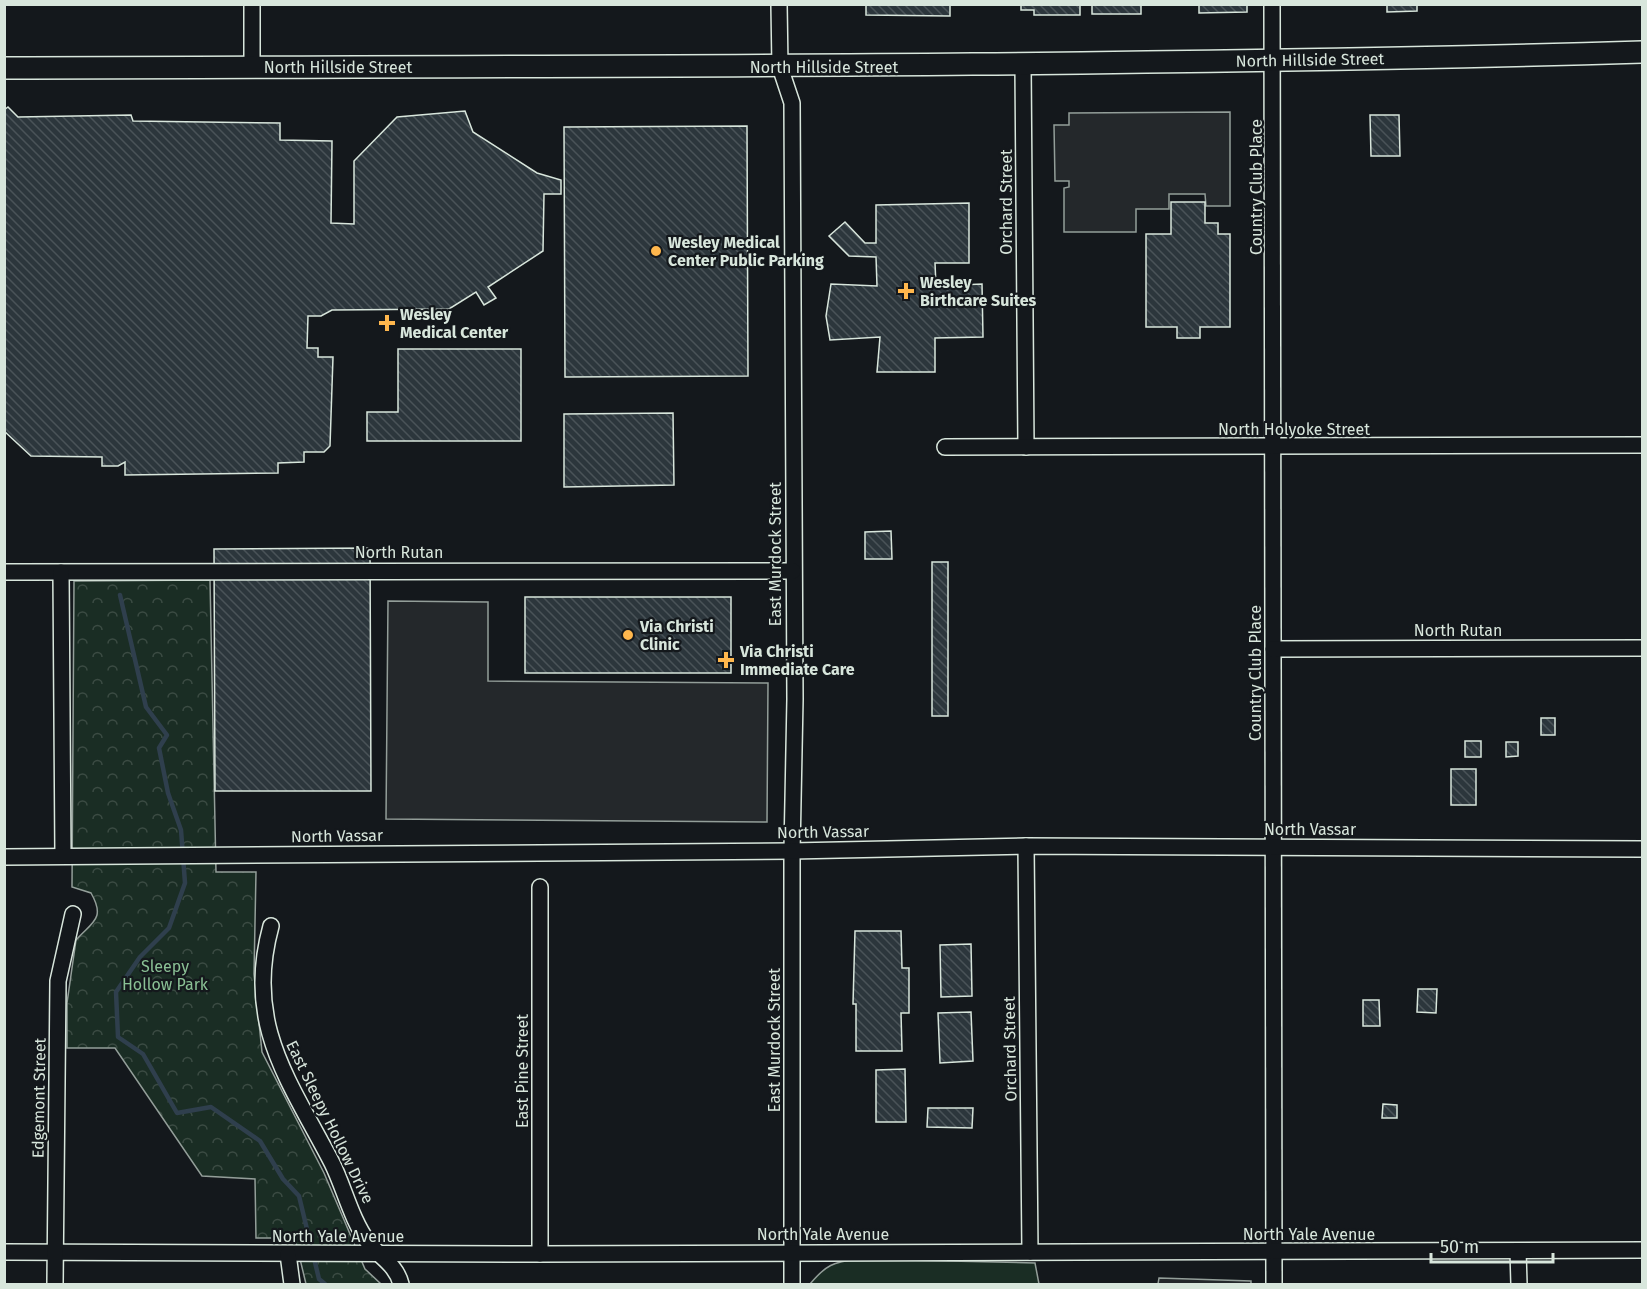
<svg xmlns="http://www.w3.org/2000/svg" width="1647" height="1289" viewBox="0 0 1647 1289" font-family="'Fira Sans',sans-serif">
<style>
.grass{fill:#1a2d24;stroke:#939e99;stroke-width:1.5}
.park{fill:url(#park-crowns);stroke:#939e99;stroke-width:1.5}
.parking{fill:#24282b;stroke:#939e99;stroke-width:1.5}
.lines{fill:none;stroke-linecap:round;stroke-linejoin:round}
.stream{stroke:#2f3f4d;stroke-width:4.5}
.building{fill:url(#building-back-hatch);stroke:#d8e6dc;stroke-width:1.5}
.minor-casing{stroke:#d8e6dc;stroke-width:18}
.secondary-casing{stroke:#d8e6dc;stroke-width:24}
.minor{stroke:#14181c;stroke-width:15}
.secondary{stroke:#14181c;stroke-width:21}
.poi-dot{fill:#ffb74d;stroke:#14181c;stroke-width:2}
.labels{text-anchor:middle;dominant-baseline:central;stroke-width:4.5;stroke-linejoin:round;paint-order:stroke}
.street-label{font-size:16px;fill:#d8e6dc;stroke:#14181c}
.poi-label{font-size:16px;font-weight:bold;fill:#d8e6dc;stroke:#14181c;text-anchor:start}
.park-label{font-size:16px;fill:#8ac095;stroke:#14181c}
</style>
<defs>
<pattern id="park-crowns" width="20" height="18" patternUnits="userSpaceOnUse" patternTransform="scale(1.5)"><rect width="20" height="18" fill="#1a2d24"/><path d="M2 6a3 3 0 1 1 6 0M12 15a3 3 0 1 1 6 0" fill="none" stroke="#3b4b43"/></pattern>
<pattern id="building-back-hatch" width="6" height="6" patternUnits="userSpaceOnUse" patternTransform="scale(1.5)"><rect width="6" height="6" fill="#2c363c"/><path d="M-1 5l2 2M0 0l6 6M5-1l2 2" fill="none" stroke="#4a5358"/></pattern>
</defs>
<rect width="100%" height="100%" fill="#14181c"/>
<path class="grass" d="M 858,1259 L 1035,1263 L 1039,1284 L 810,1284 C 826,1265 833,1262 858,1259 Z"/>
<path class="park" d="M 210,580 L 216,872 L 256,872 L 254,974 L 262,1052 L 324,1173 L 365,1269 L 381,1284 L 306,1284 L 295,1238 L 256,1238 L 255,1179 L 202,1176 L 115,1048 L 67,1048 L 67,1003 L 76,940 C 92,922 106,919 91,893 L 72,887 L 74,581 Z"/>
<g class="parking">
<path d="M 1230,112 L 1230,206 L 1206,206 L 1205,194 L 1169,194 L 1169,209 L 1136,209 L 1136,232 L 1064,232 L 1064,188 L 1069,187 L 1069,181 L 1055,181 L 1054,125 L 1069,125 L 1069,113 Z"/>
<path d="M 388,601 L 488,602 L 488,681 L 768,683 L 767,822 L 386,819 Z"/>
<path d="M 1159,1278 L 1251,1281 L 1251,1284 L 1158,1284 Z"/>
</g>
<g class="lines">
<path class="stream" d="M 120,595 L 146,707 L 167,735 L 159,748 L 168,793 L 181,830 L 185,883 L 169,928 L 140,957 L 116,992 L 118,1037 L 143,1054 L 177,1113 L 211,1107 L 260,1141 L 283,1179 L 299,1196 L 319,1279 L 325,1284"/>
</g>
<g class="building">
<path d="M 866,4 L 950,4 L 950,16 L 866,15 Z"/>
<path d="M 1021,4 L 1080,4 L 1080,15 L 1034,15 L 1034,10 L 1021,10 Z"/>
<rect x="1092" y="4" width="49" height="10"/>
<path d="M 1199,4 L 1247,4 L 1247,12 L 1199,13 Z"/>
<path d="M 1387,4 L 1417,4 L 1417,11 L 1387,12 Z"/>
<path d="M 8,107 L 18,117 L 131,115 L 133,121 L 280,123 L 280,140 L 332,141 L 331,223 L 354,224 L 354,161 L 397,117 L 465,111 L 473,132 L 537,173 L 561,180 L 561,194 L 544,194 L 543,251 L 488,287 L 496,298 L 484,305 L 476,292 L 449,309 L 332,310 L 321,316 L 308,316 L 307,348 L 318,348 L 318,357 L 333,357 L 330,446 L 324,452 L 304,452 L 304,462 L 278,463 L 278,473 L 125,475 L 125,462 L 118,466 L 102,466 L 102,457 L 31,456 L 4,431 L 4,110 Z"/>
<path d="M 1370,115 L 1399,115 L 1400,156 L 1371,156 Z"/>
<path d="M 747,126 L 748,376 L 565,377 L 564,127 Z"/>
<path d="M 1171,202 L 1205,202 L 1205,223 L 1218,223 L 1218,234 L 1230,234 L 1230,327 L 1200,327 L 1200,338 L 1177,338 L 1177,327 L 1146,327 L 1146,234 L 1171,234 Z"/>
<path d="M 969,203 L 969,263 L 935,263 L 936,286 L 982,284 L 983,337 L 935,338 L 935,372 L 877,372 L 880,337 L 830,340 L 826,316 L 831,284 L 877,286 L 876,257 L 849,256 L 829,236 L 845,222 L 865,243 L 876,243 L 876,205 Z"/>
<path d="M 398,349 L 521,349 L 521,441 L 367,441 L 367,412 L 398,412 Z"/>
<path d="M 673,413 L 674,485 L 564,487 L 564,414 Z"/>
<path d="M 891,531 L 892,559 L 865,559 L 865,532 Z"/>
<path d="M 370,548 L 371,791 L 215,791 L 214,549 Z"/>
<rect x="932" y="562" width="16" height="154"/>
<rect x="525" y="597" width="206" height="76"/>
<rect x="1541" y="718" width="14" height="17"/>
<rect x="1465" y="741" width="16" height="16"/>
<path d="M 1506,742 L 1518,742 L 1518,756 L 1506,757 Z"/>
<rect x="1451" y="769" width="25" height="36"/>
<path d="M 855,931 L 901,931 L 902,968 L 909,968 L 909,1013 L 901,1013 L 902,1051 L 856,1051 L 856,1004 L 853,1004 Z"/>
<path d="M 971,944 L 972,996 L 941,997 L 940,945 Z"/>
<path d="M 1418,989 L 1437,989 L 1436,1013 L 1417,1012 Z"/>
<path d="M 1363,1000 L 1379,1000 L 1380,1026 L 1363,1026 Z"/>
<path d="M 971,1012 L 973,1061 L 940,1063 L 938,1013 Z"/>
<path d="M 905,1069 L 906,1122 L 876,1122 L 876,1070 Z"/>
<path d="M 1383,1104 L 1397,1105 L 1397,1118 L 1382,1118 Z"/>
<path d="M 928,1108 L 973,1108 L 972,1128 L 927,1127 Z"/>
</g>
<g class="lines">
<defs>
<g id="minor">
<path d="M 252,4 L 252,67"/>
<path d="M 779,4 L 780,67 L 792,103 L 795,699 L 792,851 L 792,1284"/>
<path d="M 1272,4 L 1274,1284"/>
<path d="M 1023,65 L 1026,447"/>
<path d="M 945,447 L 1642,445"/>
<path d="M 4,572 L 793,571"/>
<path d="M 61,572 L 63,856"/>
<path d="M 1273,649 L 1642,648"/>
<path d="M 1026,846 L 1030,1252"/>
<path d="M 4,857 L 792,851 L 1026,846 L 1642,849"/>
<path d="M 540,887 L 540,1254"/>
<path d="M 271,926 C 244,1024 289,1080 332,1163 C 344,1187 351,1219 368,1242 C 379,1257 396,1264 401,1284"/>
<path d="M 1518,1251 L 1519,1284"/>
<path d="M 4,1252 L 540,1254 L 1642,1250"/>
<path d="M 288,1254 L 292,1284"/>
<path d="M 55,1284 L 58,981 L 73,914"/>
</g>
<path id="secondary" d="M 4,68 C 551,66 1097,68 1642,52"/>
</defs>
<use href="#minor" class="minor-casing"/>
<use href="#secondary" class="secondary-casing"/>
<use href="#minor" class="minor"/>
<use href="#secondary" class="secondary"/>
</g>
<g class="poi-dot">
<circle cx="656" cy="251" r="6"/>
<path d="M903 282h6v6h6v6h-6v6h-6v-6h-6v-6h6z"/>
<path d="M384 314h6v6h6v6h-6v6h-6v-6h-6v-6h6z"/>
<circle cx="628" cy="635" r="6"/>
<path d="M723 651h6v6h6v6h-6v6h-6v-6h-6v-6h6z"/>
</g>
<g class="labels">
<g class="street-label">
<text transform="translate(1310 60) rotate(-1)">North Hillside Street</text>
<text x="338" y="67">North Hillside Street</text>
<text x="824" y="67">North Hillside Street</text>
<text transform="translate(1256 187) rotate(-90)">Country Club Place</text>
<text transform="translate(1006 202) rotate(-90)">Orchard Street</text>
<text x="1294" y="429">North Holyoke Street</text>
<text x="399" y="552">North Rutan</text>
<text transform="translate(775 554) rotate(-90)">East Murdock Street</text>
<text x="1458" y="630">North Rutan</text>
<text transform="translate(1255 673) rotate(-90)">Country Club Place</text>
<text x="1310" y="829">North Vassar</text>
<text transform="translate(823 832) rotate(-1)">North Vassar</text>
<text transform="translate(337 836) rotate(-1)">North Vassar</text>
<text transform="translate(774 1040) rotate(-90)">East Murdock Street</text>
<text transform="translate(1010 1049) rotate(-91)">Orchard Street</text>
<text transform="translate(522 1071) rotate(-90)">East Pine Street</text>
<text transform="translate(39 1098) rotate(-89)">Edgemont Street</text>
<text transform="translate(330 1122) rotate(64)">East Sleepy Hollow Drive</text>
<text x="823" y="1234">North Yale Avenue</text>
<text x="1309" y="1234">North Yale Avenue</text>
<text x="338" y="1236">North Yale Avenue</text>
</g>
<g class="poi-label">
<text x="668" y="242">Wesley Medical<tspan x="668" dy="18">Center Public Parking</tspan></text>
<text x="920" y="282">Wesley<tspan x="920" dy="18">Birthcare Suites</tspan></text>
<text x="400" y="314">Wesley<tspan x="400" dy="18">Medical Center</tspan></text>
<text x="640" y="626">Via Christi<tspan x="640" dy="18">Clinic</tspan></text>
<text x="740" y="651">Via Christi<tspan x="740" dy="18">Immediate Care</tspan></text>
</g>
<g class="park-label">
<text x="165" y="966">Sleepy<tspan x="165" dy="18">Hollow Park</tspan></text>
</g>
</g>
<rect width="1647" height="1289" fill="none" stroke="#d8e6dc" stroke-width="12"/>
<path d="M1431 1253v9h122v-9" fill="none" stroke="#d8e6dc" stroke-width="3"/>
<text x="1440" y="1253" font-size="18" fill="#d8e6dc" stroke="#14181c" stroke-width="4.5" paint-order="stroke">50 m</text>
</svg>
